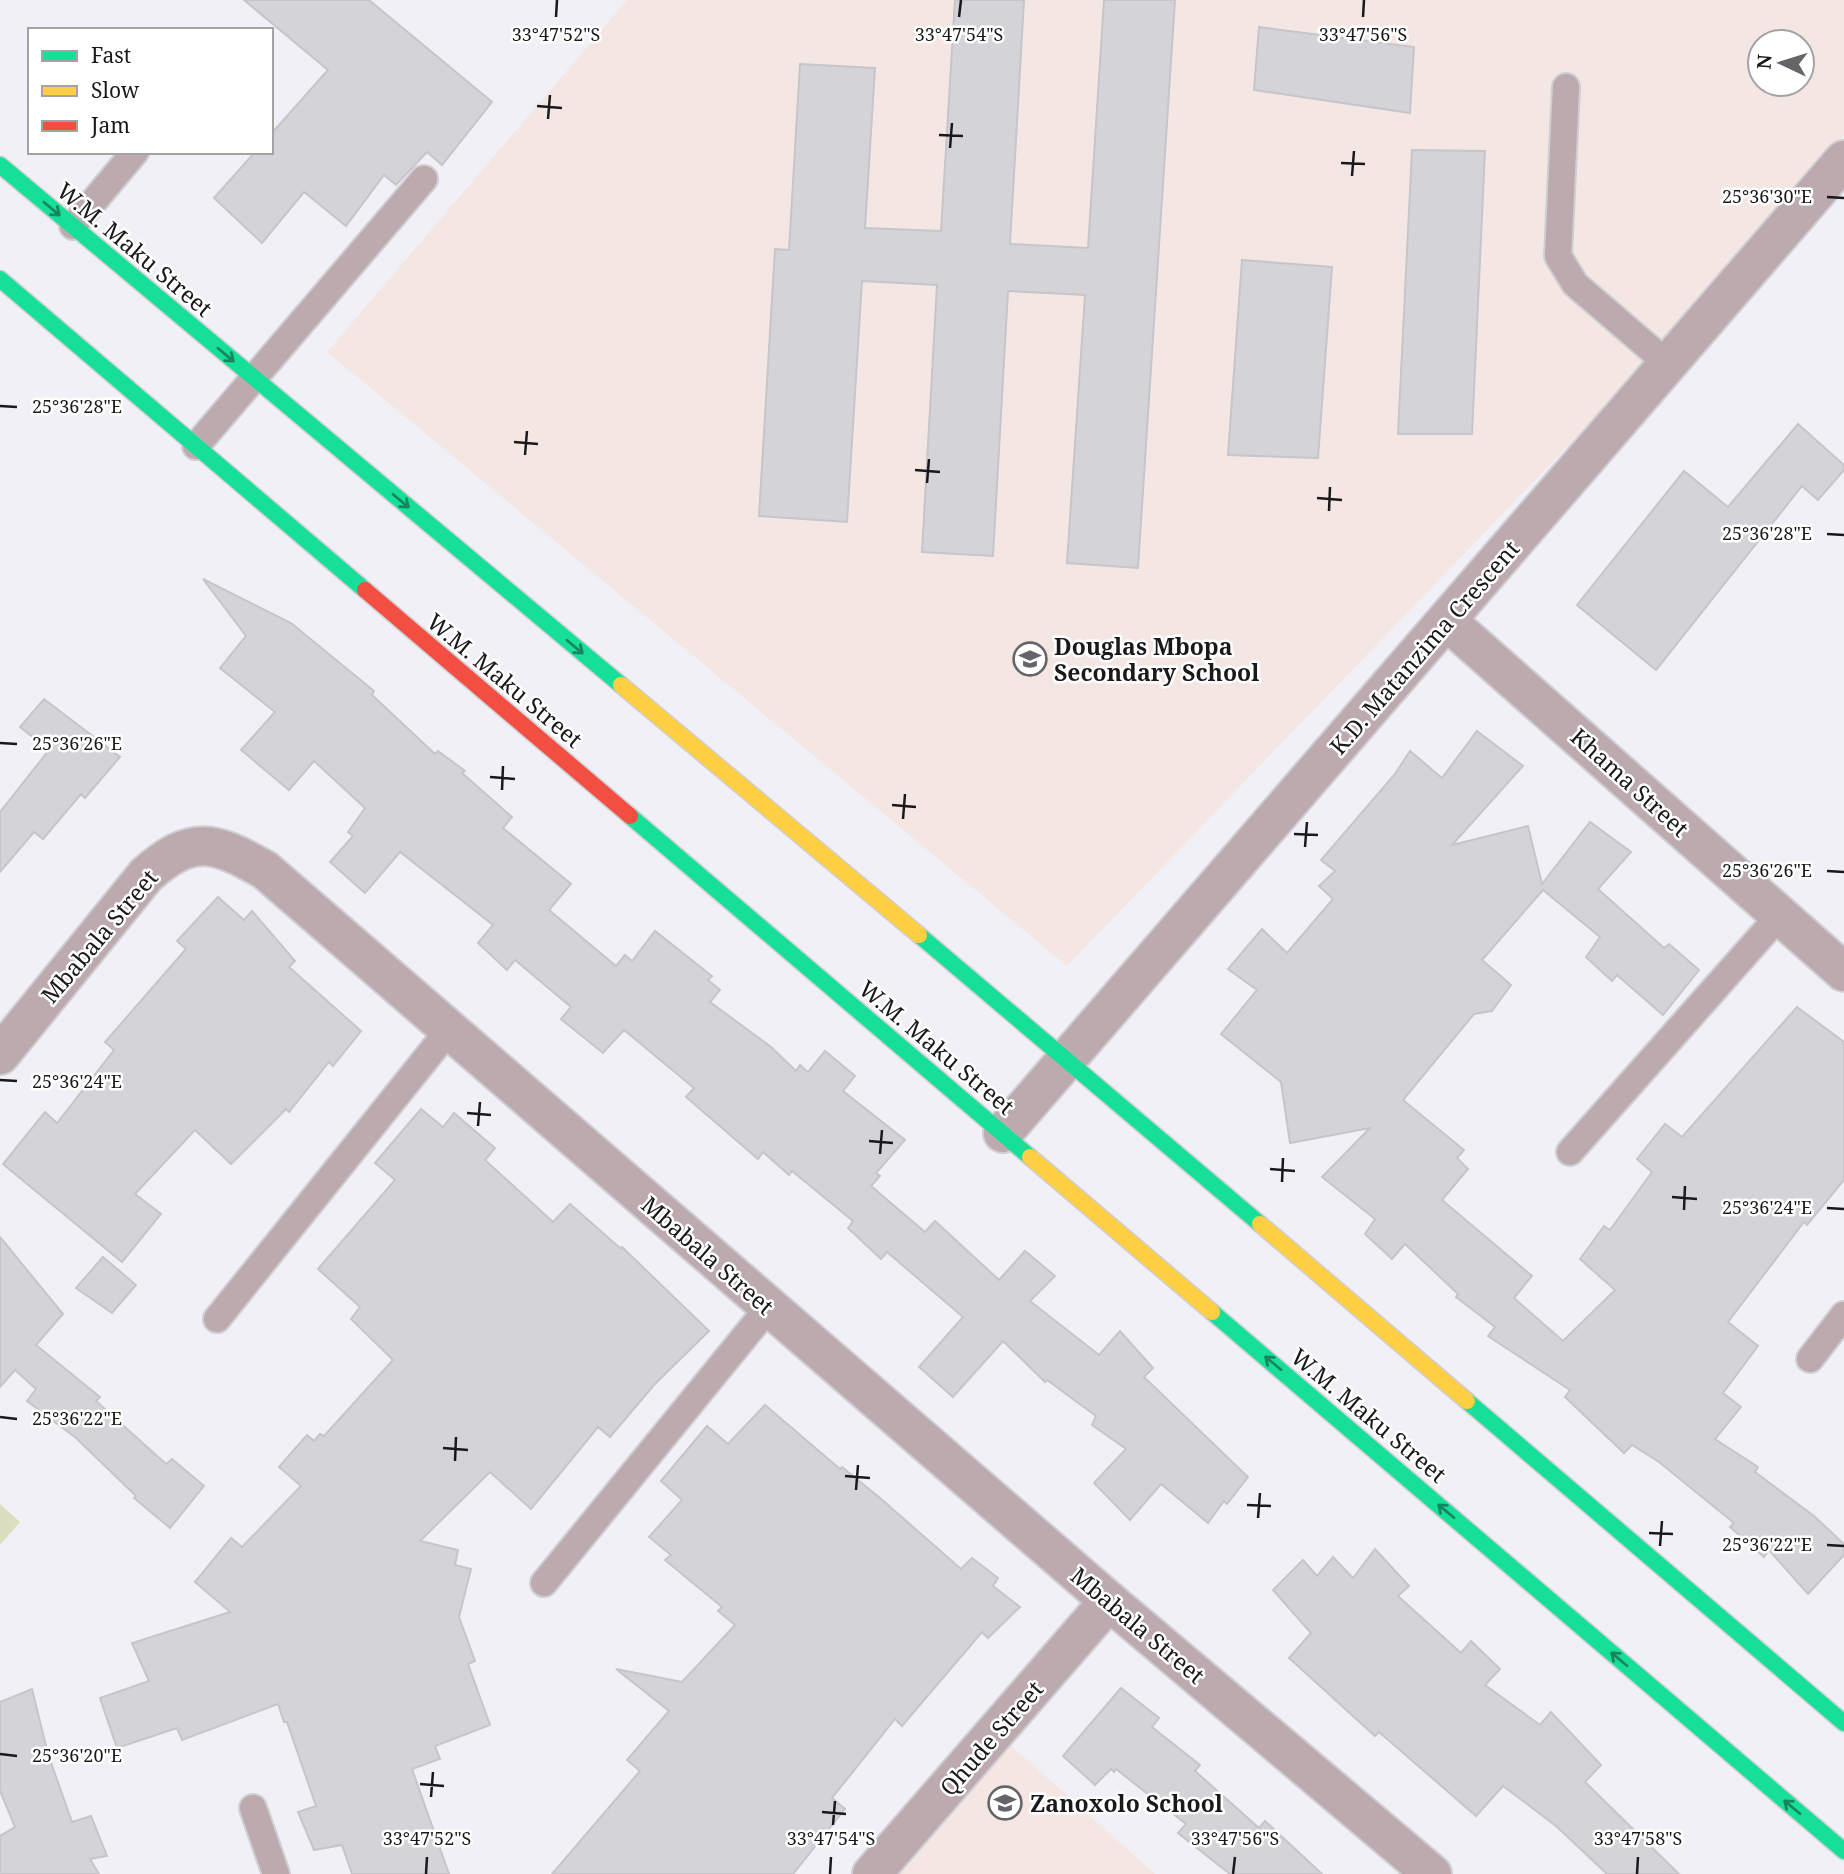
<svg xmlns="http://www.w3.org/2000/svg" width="1844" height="1874" viewBox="0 0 1844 1874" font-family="'Noto Serif',serif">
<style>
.education{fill:#f4e7e3;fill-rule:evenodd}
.green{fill:#dcdebf}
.building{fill:#d4d3d8;stroke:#c6c5c9;stroke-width:2}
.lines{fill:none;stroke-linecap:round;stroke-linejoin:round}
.lane-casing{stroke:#cfced2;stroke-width:30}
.street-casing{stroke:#cfced2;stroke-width:42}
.fast-casing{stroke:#cfced2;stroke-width:19}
.slow-casing{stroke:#cfced2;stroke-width:19}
.jam-casing{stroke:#cfced2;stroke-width:19}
.lane{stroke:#bcaaaf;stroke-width:26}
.street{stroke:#bcaaaf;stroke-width:38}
.fast{stroke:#16e098;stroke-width:16}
.slow{stroke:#ffcf43;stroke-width:16}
.jam{stroke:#f24e42;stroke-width:16}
.oneway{stroke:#178660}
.ticks{fill:none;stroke:#19191c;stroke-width:2.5}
.labels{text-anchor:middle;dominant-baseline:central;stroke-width:5;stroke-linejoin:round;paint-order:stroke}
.street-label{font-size:23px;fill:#19191c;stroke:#fff}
.poi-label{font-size:23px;font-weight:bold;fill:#19191c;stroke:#fff;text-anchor:start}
.ticks-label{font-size:18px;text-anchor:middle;fill:#19191c;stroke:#fff;stroke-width:5;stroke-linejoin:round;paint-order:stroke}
</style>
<rect width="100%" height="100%" fill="#f1f0f6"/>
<g class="education">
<path d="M 627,0 L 1844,0 L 1844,135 L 1730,278 L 1067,966 L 327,352 ZM 1760,42 L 1802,42 L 1802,84 L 1760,84 Z"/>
<path d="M 996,1732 L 1155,1874 L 872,1874 Z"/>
</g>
<path class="green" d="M 0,1504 L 20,1522 L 0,1545 Z"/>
<g class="building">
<path d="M 244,0 L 369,0 L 492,102 L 442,165 L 427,152 L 396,185 L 384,175 L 346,226 L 304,192 L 262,243 L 214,198 L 255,152 L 271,152 L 271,134 L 328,70 Z"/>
<path d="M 955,0 L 1024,0 L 1010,244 L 1088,248 L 1104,0 L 1175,0 L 1138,568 L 1067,563 L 1085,295 L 1008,291 L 993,556 L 922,552 L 937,285 L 862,281 L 847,522 L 759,516 L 775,249 L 789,250 L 800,64 L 875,68 L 865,228 L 941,231 Z"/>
<path d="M 1259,27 L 1414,47 L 1410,113 L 1254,90 Z"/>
<path d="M 1412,150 L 1485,151 L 1472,434 L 1398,434 Z"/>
<path d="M 1242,260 L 1332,267 L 1318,458 L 1228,455 Z"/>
<path d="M 1798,424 L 1844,465 L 1844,470 L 1818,500 L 1802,486 L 1656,670 L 1577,605 L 1684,471 L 1728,507 Z"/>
<path d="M 203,579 L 291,623 L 374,691 L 372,695 L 435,754 L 438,751 L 465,771 L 462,773 L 512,817 L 503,828 L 571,884 L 549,910 L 616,966 L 625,955 L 632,961 L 655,931 L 712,976 L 708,980 L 720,990 L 710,1002 L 771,1047 L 796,1071 L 800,1065 L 808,1072 L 825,1051 L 855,1076 L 843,1091 L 905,1140 L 876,1173 L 880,1176 L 871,1186 L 925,1232 L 935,1221 L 999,1280 L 1025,1251 L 1055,1276 L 1030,1301 L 1099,1355 L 1120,1331 L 1153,1368 L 1144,1377 L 1248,1477 L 1227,1504 L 1224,1501 L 1208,1523 L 1161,1484 L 1130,1520 L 1094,1483 L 1126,1449 L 1092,1425 L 1096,1416 L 1047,1380 L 1045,1382 L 1003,1341 L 953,1397 L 919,1367 L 963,1317 L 887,1252 L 881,1259 L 848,1228 L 853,1221 L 792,1171 L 789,1175 L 763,1152 L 758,1159 L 686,1097 L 694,1088 L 624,1030 L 603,1053 L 561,1019 L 571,1007 L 515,960 L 507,970 L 478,943 L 493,925 L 400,852 L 365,893 L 330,862 L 353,836 L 348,832 L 365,808 L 314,761 L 289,790 L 241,750 L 275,712 L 220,668 L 246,636 Z"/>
<path d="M 44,699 L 120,757 L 85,798 L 81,794 L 43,839 L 34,832 L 0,872 L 0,812 L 49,750 L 20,727 Z"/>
<path d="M 1477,731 L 1523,766 L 1452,845 L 1528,826 L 1542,884 L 1590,822 L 1631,852 L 1598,889 L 1664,948 L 1669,944 L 1699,970 L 1663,1015 L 1617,975 L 1612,981 L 1586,957 L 1600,937 L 1543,890 L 1482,960 L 1511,985 L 1492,1011 L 1474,1014 L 1403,1100 L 1464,1150 L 1457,1158 L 1468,1169 L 1442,1200 L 1532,1276 L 1514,1298 L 1563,1341 L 1615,1290 L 1580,1259 L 1604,1226 L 1610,1230 L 1652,1172 L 1637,1159 L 1665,1124 L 1682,1137 L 1797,1007 L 1844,1042 L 1844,1180 L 1807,1225 L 1804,1222 L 1728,1322 L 1758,1346 L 1723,1393 L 1741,1407 L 1715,1439 L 1758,1467 L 1755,1472 L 1814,1516 L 1844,1544 L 1844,1555 L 1808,1594 L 1769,1550 L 1764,1557 L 1730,1527 L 1734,1523 L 1659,1462 L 1632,1445 L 1624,1453 L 1565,1397 L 1570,1390 L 1488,1336 L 1495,1327 L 1456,1297 L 1458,1294 L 1405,1244 L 1392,1259 L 1365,1234 L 1375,1219 L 1322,1177 L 1370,1128 L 1290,1143 L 1281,1082 L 1221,1034 L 1257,990 L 1228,969 L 1262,929 L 1287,953 L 1333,899 L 1319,886 L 1335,871 L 1321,860 L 1395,774 L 1410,751 L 1442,778 Z"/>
<path d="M 218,897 L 244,920 L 252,911 L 295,961 L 289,967 L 361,1031 L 333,1066 L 329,1062 L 289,1112 L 286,1109 L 231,1164 L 195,1130 L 135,1194 L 161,1214 L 122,1262 L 3,1164 L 45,1112 L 57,1123 L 114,1050 L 105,1042 L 186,949 L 177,941 Z"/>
<path d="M 421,1109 L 443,1127 L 454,1113 L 495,1148 L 485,1160 L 553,1222 L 570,1204 L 621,1249 L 622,1247 L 709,1331 L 654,1385 L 610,1437 L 598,1427 L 531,1509 L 490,1472 L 420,1541 L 458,1550 L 455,1565 L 471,1569 L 459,1617 L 475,1661 L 468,1664 L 490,1725 L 435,1746 L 440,1759 L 412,1769 L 449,1874 L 352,1874 L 342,1845 L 314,1850 L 298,1812 L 316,1806 L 287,1722 L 284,1722 L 278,1704 L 182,1740 L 177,1728 L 117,1748 L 100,1698 L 149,1681 L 132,1643 L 230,1612 L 195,1582 L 231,1538 L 242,1547 L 301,1486 L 279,1467 L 307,1435 L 314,1441 L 320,1434 L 324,1436 L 393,1360 L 351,1319 L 360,1307 L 318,1269 L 395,1180 L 375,1163 Z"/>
<path d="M 0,1237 L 63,1314 L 36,1345 L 100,1397 L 96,1401 L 166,1464 L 172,1459 L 204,1486 L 170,1528 L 134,1498 L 136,1496 L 76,1438 L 27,1401 L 36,1389 L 15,1370 L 0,1387 Z"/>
<path d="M 103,1257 L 136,1285 L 112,1313 L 76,1288 Z"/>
<path d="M 765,1405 L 840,1469 L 842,1467 L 880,1498 L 961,1569 L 972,1558 L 998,1578 L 993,1586 L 1020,1607 L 988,1638 L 982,1632 L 902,1726 L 895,1719 L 832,1798 L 845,1809 L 793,1874 L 552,1874 L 640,1771 L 627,1760 L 669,1711 L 616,1669 L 682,1682 L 735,1625 L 718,1611 L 722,1607 L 665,1560 L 671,1555 L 649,1537 L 682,1500 L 661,1481 L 707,1426 L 728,1444 Z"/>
<path d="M 1375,1549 L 1409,1586 L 1398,1596 L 1461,1653 L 1471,1641 L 1500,1669 L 1485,1685 L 1540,1725 L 1551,1712 L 1601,1765 L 1585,1782 L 1679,1874 L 1607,1874 L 1556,1826 L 1503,1786 L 1476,1816 L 1379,1732 L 1375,1736 L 1289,1658 L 1311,1633 L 1273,1590 L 1303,1560 L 1317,1576 L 1333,1557 L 1353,1578 Z"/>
<path d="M 1121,1688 L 1159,1718 L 1152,1727 L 1200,1765 L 1195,1771 L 1259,1828 L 1265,1821 L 1322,1874 L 1230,1874 L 1178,1833 L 1186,1824 L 1116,1769 L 1114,1772 L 1111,1769 L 1095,1785 L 1063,1756 Z"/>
<path d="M 32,1689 L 48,1754 L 72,1822 L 91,1816 L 107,1856 L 90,1859 L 99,1874 L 0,1874 L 0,1836 L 15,1827 L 0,1791 L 0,1702 Z"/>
</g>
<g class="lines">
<defs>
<g id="lane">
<path d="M 1566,87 L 1558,256 L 1575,284 L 1668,364"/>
<path d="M 73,226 L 135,152"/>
<path d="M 196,446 L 424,179"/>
<path d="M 1570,1152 L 1780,915"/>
<path d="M 217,1319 L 449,1030"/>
<path d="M 1810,1359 L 1844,1315"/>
<path d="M 544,1583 L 769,1307"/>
<path d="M 253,1808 L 276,1874"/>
</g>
<g id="street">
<path d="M 1447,621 L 1844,972"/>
<path d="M 0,1055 L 146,875 C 192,834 214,841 265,870 L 1109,1601 L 1432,1874"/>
<path d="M 1003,1133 L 1844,160"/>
<path d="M 872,1874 L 1109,1601"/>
</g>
<g id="fast">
<path d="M 0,165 L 621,685"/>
<path d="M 0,279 L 365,590"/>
<path d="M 630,816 L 1030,1157"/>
<path d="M 919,935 L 1260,1224"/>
<path d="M 1212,1312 L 1844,1851"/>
<path d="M 1467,1401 L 1844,1723"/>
</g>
<g id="slow">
<path d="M 621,685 L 919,935"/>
<path d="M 1030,1157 L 1212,1312"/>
<path d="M 1260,1224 L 1467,1401"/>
</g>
<path id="jam" d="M 365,590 L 630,816"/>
</defs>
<use href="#lane" class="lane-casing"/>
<use href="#street" class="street-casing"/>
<use href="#fast" class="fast-casing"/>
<use href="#slow" class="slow-casing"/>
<use href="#jam" class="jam-casing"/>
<use href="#lane" class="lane"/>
<use href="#street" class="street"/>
<use href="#fast" class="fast"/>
<use href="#slow" class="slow"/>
<use href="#jam" class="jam"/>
</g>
<defs><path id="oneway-shaft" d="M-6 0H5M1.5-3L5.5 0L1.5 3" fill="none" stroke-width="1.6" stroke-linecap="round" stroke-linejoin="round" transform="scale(1.75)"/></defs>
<g class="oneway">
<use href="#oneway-shaft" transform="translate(52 209) rotate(40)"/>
<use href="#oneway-shaft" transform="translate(226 355) rotate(40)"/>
<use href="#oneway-shaft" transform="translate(401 501) rotate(40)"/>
<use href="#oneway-shaft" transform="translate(575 647) rotate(40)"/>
<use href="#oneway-shaft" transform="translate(1273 1363) rotate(-140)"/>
<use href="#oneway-shaft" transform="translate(1446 1511) rotate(-140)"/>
<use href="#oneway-shaft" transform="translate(1619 1659) rotate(-140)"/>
<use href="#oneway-shaft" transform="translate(1792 1807) rotate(-140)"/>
</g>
<path class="ticks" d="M 556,17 L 557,0M 959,17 L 961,0M 1363,17 L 1364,0M 537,106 L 562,108M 548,119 L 550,95M 939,135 L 963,136M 950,148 L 952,123M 1341,163 L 1365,164M 1352,176 L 1354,151M 1827,197 L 1844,198M 0,406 L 17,407M 514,442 L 538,444M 525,455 L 527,431M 915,470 L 940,472M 927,483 L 929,459M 1317,498 L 1342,500M 1329,511 L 1330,487M 1827,534 L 1844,535M 0,743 L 17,744M 490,777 L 515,779M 502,790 L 503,766M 892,805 L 916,807M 903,819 L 905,794M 1294,834 L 1318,835M 1305,847 L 1307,822M 1827,871 L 1844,872M 0,1080 L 17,1081M 467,1113 L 491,1115M 478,1126 L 480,1102M 869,1141 L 893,1143M 880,1154 L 882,1130M 1270,1169 L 1295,1171M 1282,1182 L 1283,1158M 1672,1197 L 1697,1199M 1827,1208 L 1844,1209M 1684,1210 L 1685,1186M 0,1417 L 17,1419M 443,1448 L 468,1450M 455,1461 L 456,1437M 845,1476 L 870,1478M 856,1490 L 858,1465M 1247,1505 L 1271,1506M 1258,1518 L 1260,1493M 1649,1533 L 1673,1534M 1827,1545 L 1844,1546M 1660,1546 L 1662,1521M 0,1754 L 17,1756M 420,1784 L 444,1786M 431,1797 L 433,1772M 822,1812 L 846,1814M 833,1825 L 835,1801M 426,1874 L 427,1857M 830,1874 L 831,1857M 1233,1874 L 1235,1857M 1637,1874 L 1638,1857"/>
<defs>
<symbol id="school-ring" viewBox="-11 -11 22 22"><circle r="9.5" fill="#fff" stroke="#656468" stroke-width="1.5"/><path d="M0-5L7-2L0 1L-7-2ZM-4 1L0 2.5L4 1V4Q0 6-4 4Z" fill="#656468"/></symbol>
</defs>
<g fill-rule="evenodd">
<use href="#school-ring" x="1011" y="640" width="38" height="38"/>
<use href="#school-ring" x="986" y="1784" width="38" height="38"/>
</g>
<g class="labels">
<g class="street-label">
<text transform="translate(135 249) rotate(40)">W.M. Maku Street</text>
<text transform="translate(1424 647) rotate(-49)">K.D. Matanzima Crescent</text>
<text transform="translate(505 680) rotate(40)">W.M. Maku Street</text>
<text transform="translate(1630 782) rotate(42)">Khama Street</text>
<text transform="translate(99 936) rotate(-50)">Mbabala Street</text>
<text transform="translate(937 1047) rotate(40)">W.M. Maku Street</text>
<text transform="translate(708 1255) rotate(41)">Mbabala Street</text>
<text transform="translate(1369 1415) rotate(40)">W.M. Maku Street</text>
<text transform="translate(1138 1625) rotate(40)">Mbabala Street</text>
<text transform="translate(991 1738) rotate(-49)">Qhude Street</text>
</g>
<g class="poi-label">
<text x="1054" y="646">Douglas Mbopa<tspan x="1054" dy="26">Secondary School</tspan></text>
<text x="1030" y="1803">Zanoxolo School</text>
</g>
</g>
<g class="ticks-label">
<text x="556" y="41">33°47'52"S</text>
<text x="959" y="41">33°47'54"S</text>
<text x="1363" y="41">33°47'56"S</text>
<text x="1767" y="203">25°36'30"E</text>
<text x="77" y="413">25°36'28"E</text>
<text x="1767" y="540">25°36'28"E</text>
<text x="77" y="750">25°36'26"E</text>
<text x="1767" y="877">25°36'26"E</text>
<text x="77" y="1088">25°36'24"E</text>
<text x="1767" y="1214">25°36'24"E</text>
<text x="77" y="1425">25°36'22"E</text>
<text x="1767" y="1551">25°36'22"E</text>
<text x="77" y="1762">25°36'20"E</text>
<text x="427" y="1845">33°47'52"S</text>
<text x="831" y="1845">33°47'54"S</text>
<text x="1235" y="1845">33°47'56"S</text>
<text x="1638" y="1845">33°47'58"S</text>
</g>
<rect x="28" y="28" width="245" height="126" fill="#ffffff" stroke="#a3a3a4" stroke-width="2"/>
<rect x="42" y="51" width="35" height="10" fill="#16e098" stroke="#a3a3a4" stroke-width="2"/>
<text x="91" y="63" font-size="21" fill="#19191c">Fast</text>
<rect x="42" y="86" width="35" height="10" fill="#ffcf43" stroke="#a3a3a4" stroke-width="2"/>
<text x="91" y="98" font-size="21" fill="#19191c">Slow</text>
<rect x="42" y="121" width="35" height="10" fill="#f24e42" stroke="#a3a3a4" stroke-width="2"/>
<text x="91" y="133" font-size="21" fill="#19191c">Jam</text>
<g transform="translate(1781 63) rotate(274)"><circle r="33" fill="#ffffff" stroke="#a3a3a4" stroke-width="2"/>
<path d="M0-5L12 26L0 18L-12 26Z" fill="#656468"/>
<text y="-10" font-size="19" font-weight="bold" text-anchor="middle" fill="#19191c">N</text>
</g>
</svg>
